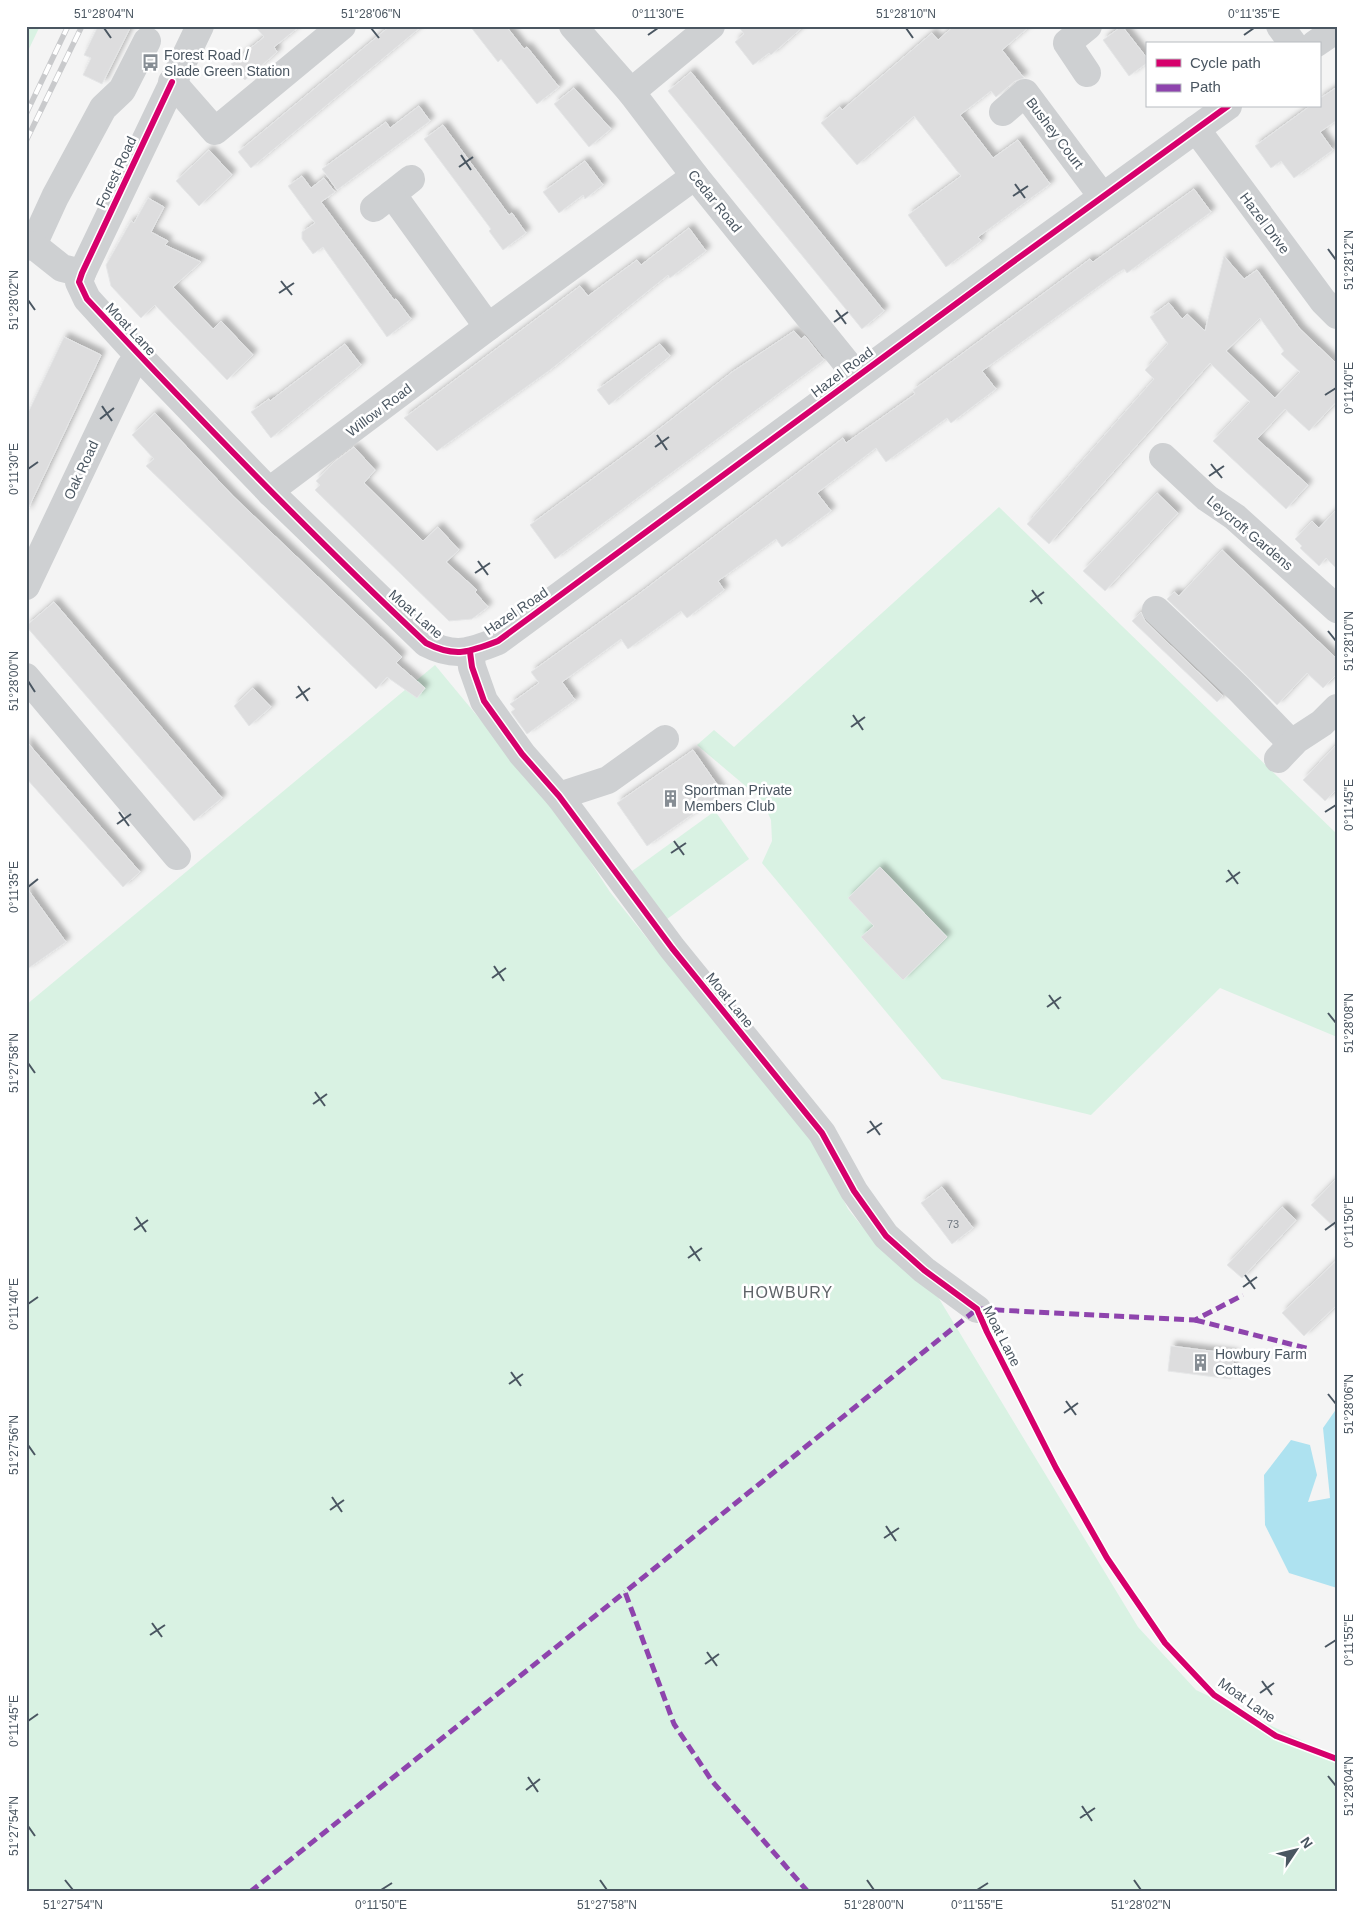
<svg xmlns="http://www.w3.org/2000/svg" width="1363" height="1918" viewBox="0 0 1363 1918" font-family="Helvetica,sans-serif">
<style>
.green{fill:#d9f2e3}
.water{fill:#aee2f0}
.building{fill:#ddddde;stroke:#e5e6e7;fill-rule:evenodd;filter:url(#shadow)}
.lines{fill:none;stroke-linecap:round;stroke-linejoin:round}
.minor{stroke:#ced0d2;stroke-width:28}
.rail-casing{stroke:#c9cacc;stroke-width:5.5}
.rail{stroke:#fff;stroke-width:4;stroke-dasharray:11;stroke-linecap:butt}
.quiet{stroke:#8e44ad;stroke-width:5;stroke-dasharray:10 5;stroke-linecap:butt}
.cycleway-casing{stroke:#fff;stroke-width:9}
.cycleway{stroke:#d6006c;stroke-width:6}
.ticks{fill:none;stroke:#4a5661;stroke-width:2}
.labels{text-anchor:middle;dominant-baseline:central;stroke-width:5;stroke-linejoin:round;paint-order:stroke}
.number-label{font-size:11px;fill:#707881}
.poi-label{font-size:14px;fill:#4a5661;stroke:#fff;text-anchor:start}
.street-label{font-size:14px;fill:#4a5661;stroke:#fff}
.quarter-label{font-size:16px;letter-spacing:1px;fill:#5f6368;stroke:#fff}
.neatline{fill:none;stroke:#4a5661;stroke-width:2}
.ticks-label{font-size:12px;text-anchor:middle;fill:#4a5661}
</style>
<defs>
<filter id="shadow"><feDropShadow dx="4.5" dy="-4.5" stdDeviation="2.5" flood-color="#0004"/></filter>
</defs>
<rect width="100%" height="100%" fill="#f4f4f4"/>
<g class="green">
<path d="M 26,26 L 40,26 L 26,55 Z"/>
<path d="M 999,507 L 1337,834 L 1337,1037 L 1220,988 L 1091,1115 L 942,1079 L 762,863 L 772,841 L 771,820 L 762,800 L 697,745 L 714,730 L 734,747 Z"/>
<path d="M 435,665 L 561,817 L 610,892 L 662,957 L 719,1015 L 808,1128 L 848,1209 L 860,1224 L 938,1297 L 1138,1627 L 1196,1690 L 1337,1757 L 1337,1892 L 26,1892 L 26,1005 Z"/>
<path d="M 715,811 L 749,859 L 663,922 L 628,874 Z"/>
</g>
<path class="water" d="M 1337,1408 L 1337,1588 L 1289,1573 L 1265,1525 L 1264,1475 L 1291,1440 L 1310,1445 L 1317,1475 L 1308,1502 L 1330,1498 L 1323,1428 Z"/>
<g class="building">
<path d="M 98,26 L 131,26 L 102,84 L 83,75 L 91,58 L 84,55 Z"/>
<path d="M 255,26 L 300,26 L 274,47 L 277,52 L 245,80 L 231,64 L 264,37 Z"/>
<path d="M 390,26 L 422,26 L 251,168 L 238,152 Z"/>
<path d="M 470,26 L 506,26 L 524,49 L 527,47 L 559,87 L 537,104 L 501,59 L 498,62 Z"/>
<path d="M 738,26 L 804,26 L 771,55 L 769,53 L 753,65 L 735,42 L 744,34 Z"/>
<path d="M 954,26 L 1030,26 L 1002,50 L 1024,78 L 1015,81 L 996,97 L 991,91 L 960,115 L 993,158 L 1018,140 L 1050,184 L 978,237 L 981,241 L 946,267 L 908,215 L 961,176 L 914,116 L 857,165 L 821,123 L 840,107 L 842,110 L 932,33 L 938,40 Z"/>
<path d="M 1122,26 L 1147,58 L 1147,63 L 1129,76 L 1103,40 Z"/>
<path d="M 691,72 L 884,311 L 862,329 L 668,91 Z"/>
<path d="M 1337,87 L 1337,120 L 1320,132 L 1333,150 L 1294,178 L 1281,161 L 1271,168 L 1255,146 L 1310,106 L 1319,106 L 1319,99 Z"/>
<path d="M 574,88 L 611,129 L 589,147 L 554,104 Z"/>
<path d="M 419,106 L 430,121 L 337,190 L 322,169 L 386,122 L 390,128 Z"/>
<path d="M 443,125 L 509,215 L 512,213 L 526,233 L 503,250 L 489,231 L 491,229 L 424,139 Z"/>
<path d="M 209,150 L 232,175 L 199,206 L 176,181 Z"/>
<path d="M 585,161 L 603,185 L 585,199 L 583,195 L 559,213 L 543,192 Z"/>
<path d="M 302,176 L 311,188 L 324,178 L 335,192 L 321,202 L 394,300 L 396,299 L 411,319 L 387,337 L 323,247 L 313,254 L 302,239 L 302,232 L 315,223 L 288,186 Z"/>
<path d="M 1194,189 L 1211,212 L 1127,273 L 1124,269 L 1113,276 L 982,371 L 996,389 L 951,423 L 947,418 L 886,462 L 876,448 L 817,493 L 831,511 L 782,547 L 776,539 L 718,581 L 724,590 L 687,618 L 681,611 L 628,649 L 621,639 L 562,682 L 575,700 L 527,734 L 511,712 L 515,709 L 510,704 L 539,683 L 531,672 L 640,593 L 843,438 L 846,443 L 915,394 L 913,390 L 1090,259 L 1093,262 Z"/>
<path d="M 148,198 L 164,207 L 151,232 L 168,241 L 165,245 L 201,262 L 173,287 L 213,329 L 221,321 L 253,355 L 227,380 L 155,305 L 141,318 L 111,286 L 106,265 L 131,221 L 134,223 Z"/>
<path d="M 689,228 L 706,251 L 670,278 L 668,275 L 550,370 L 437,451 L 404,418 L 580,286 L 588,296 L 637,260 L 641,265 Z"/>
<path d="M 1224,256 L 1244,279 L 1257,270 L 1300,329 L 1337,364 L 1337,401 L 1309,431 L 1285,409 L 1257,439 L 1308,485 L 1286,509 L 1213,441 L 1250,402 L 1210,363 L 1049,544 L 1027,524 L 1154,379 L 1145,370 L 1168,344 L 1150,317 L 1169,303 L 1182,319 L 1187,314 L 1205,331 ZM 1260,318 L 1284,351 L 1281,354 L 1300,372 L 1275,398 L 1226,351 Z"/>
<path d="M 794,331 L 801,339 L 805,336 L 824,360 L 555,559 L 530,525 L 645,440 L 732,372 Z"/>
<path d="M 64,337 L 101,355 L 26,513 L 26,417 Z"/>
<path d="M 345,344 L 361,365 L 271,438 L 251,412 L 269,399 L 270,401 Z"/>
<path d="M 660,344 L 670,356 L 609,405 L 597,390 Z"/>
<path d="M 155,413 L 233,496 L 402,657 L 396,663 L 425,688 L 417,698 L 387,677 L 376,689 L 146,466 L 154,459 L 132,435 Z"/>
<path d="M 354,447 L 375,470 L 364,483 L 423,541 L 438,527 L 459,550 L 446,562 L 477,590 L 475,592 L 488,607 L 472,619 L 449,621 L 315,490 L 320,485 L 316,481 L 334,462 Z"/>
<path d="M 1157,493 L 1178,513 L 1105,591 L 1083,571 Z"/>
<path d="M 1337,509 L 1337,569 L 1326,558 L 1319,566 L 1300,548 L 1302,546 L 1295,539 L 1312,521 L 1319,528 Z"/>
<path d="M 1222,550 L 1337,659 L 1337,674 L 1323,688 L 1307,673 L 1277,705 L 1167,599 L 1174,592 L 1179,596 Z"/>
<path d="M 54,602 L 222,798 L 194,821 L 26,626 Z"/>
<path d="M 1141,612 L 1145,621 L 1223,696 L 1217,702 L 1132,621 Z"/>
<path d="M 253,688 L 271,707 L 249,726 L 234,706 Z"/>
<path d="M 26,741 L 140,872 L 123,887 L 26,778 Z"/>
<path d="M 1337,744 L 1337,789 L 1325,801 L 1303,780 Z"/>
<path d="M 693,750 L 723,793 L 647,846 L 617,803 Z"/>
<path d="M 880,867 L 947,937 L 903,980 L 861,937 L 874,926 L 848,898 Z"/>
<path d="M 26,887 L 66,942 L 26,970 Z"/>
<path d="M 1337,1178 L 1337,1230 L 1311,1205 Z"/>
<path d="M 942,1187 L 973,1228 L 952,1244 L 921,1203 Z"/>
<path d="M 1282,1207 L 1296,1220 L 1242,1278 L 1227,1265 Z"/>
<path d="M 1337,1260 L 1337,1305 L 1304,1336 L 1282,1313 Z"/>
<path d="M 1171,1346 L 1234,1354 L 1231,1379 L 1168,1371 Z"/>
</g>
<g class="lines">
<g class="minor">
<path d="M 200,26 L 82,273 L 79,282 L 87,299 L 139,356 L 271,493 L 426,643 C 455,658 470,652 498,641 L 1010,264 L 1228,106"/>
<path d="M 573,26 L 631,92 L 695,176 L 857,376"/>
<path d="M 1280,26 L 1293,44"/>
<path d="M 1315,44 L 1337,29"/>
<path d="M 1087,73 L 1067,43 L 1088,26"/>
<path d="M 172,82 L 215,131 L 342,26"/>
<path d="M 631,92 L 711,26"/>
<path d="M 1003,112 L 1025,93 L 1102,196"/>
<path d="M 1196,129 L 1323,301 L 1337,315"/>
<path d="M 411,179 L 392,194 L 488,327"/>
<path d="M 374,208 L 392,194"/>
<path d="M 33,245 L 55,197 L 103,108 L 122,90 L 147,41"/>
<path d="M 26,247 L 33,245 L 62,268 L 82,273"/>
<path d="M 1163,457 L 1207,498 L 1235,517 L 1337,609"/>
<path d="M 271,493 L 280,483 L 488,327 L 695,176"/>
<path d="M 26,586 L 130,367 L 139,356"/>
<path d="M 1156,610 L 1239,689 L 1292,744"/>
<path d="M 470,652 L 472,667 L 484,701 L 522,754 L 559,796 L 672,948 L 822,1133 L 854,1191 L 886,1236 L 924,1270 L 977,1309"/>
<path d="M 26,677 L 177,856"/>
<path d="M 1278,759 L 1296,740 L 1322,723 L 1337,708"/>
<path d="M 559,796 L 608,780 L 665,739"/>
</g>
<defs>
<g id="rail">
<path d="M 26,114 L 68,26"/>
<path d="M 26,141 L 82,26"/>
</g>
</defs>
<use href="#rail" class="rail-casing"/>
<use href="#rail" class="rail"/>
<g class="quiet">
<path d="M 1195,1320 L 1310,1349"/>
<path d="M 250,1892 L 625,1592"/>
<path d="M 808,1892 L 712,1781 L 674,1724 L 625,1592 L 977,1309 L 1195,1320 L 1243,1295"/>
</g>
<defs>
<g id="cycleway">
<path d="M 172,82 L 82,273 L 79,282 L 87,299 C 197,417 309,533 426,643 C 455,658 470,652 498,641 L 1010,264 L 1228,106"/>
<path d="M 470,652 L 472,667 L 484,701 L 522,754 L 559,796 L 672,948 L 822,1133 L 854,1191 L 886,1236 L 924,1270 L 977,1309 L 987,1332 L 1056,1468 L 1107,1558 L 1165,1643 L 1214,1695 L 1276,1736 L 1337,1759"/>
</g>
</defs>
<use href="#cycleway" class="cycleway-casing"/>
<use href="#cycleway" class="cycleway"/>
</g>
<path class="ticks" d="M 104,28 L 111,38M 371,28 L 379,38M 906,28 L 913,38M 648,35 L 658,28M 1244,35 L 1254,28M 461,155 L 471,170M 459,167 L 473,157M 1015,184 L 1025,198M 1013,196 L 1028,186M 1328,249 L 1336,260M 281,281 L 292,295M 279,293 L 294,283M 28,300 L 35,310M 836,310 L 846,324M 834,322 L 848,312M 1325,395 L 1336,388M 102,406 L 112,421M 100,419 L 114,408M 657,435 L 667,450M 655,447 L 669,437M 1211,464 L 1222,478M 28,469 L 38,462M 1209,476 L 1224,466M 478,561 L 488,575M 475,573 L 490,563M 1032,590 L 1042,604M 1030,602 L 1044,592M 1328,631 L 1336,641M 28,681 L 35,692M 298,686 L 308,701M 296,698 L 310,688M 853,715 L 863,730M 851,727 L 865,717M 119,812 L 129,826M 1325,812 L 1336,805M 117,824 L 131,814M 674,841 L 684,855M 671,853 L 686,843M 1228,870 L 1238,884M 1226,882 L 1240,872M 28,887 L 38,879M 494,966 L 504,981M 492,978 L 506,968M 1049,995 L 1059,1009M 1047,1007 L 1061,997M 1328,1013 L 1336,1023M 28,1063 L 35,1073M 315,1092 L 325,1106M 313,1104 L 327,1094M 870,1121 L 880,1135M 867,1133 L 882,1123M 136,1217 L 146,1232M 134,1230 L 148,1220M 1325,1230 L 1336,1222M 690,1246 L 700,1261M 688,1258 L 702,1248M 1245,1275 L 1255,1289M 1243,1287 L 1257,1277M 28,1304 L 38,1297M 511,1372 L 521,1386M 509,1384 L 523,1374M 1328,1394 L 1336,1404M 1066,1401 L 1076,1415M 1064,1413 L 1078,1403M 28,1445 L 35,1455M 332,1497 L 342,1512M 330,1510 L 344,1500M 886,1526 L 896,1541M 884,1538 L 899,1528M 152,1623 L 162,1637M 150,1635 L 165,1625M 1325,1647 L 1336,1640M 707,1652 L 717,1666M 705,1664 L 719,1654M 1262,1681 L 1272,1695M 1260,1693 L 1274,1683M 28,1721 L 38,1714M 1328,1776 L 1336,1786M 528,1777 L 538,1792M 526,1790 L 540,1779M 1082,1806 L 1092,1821M 1080,1818 L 1095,1808M 28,1826 L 35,1836M 65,1880 L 73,1890M 600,1880 L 607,1890M 867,1880 L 874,1890M 1134,1880 L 1141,1890M 381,1890 L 392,1883M 977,1890 L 988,1883"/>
<defs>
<symbol id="bus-bare" viewBox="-9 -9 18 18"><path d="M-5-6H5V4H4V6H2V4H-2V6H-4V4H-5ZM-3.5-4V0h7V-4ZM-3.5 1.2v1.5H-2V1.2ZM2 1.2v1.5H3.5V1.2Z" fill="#868d94" stroke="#fff" stroke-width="2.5" paint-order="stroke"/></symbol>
<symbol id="building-bare" viewBox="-9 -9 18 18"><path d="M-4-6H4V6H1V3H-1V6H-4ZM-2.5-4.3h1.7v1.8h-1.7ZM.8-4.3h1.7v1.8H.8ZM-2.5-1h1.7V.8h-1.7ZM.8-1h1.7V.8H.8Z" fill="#868d94" stroke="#fff" stroke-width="2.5" paint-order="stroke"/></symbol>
</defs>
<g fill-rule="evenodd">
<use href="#bus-bare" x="138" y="50" width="25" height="25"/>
<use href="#building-bare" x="658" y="786" width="25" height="25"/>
<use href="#building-bare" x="1188" y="1350" width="25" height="25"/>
</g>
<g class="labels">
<g class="number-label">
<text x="953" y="1224">73</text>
</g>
<g class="poi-label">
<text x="164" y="55">Forest Road /<tspan x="164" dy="16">Slade Green Station</tspan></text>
<text x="684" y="790">Sportman Private<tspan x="684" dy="16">Members Club</tspan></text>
<text x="1215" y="1354">Howbury Farm<tspan x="1215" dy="16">Cottages</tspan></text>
</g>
<g class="street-label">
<text transform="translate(1055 133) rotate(53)">Bushey Court</text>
<text transform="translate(116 172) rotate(-65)">Forest Road</text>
<text transform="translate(715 201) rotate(51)">Cedar Road</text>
<text transform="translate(1265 223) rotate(53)">Hazel Drive</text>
<text transform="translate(131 329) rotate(47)">Moat Lane</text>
<text transform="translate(842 372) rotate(-37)">Hazel Road</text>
<text transform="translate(379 410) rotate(-37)">Willow Road</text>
<text transform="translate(81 470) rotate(-65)">Oak Road</text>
<text transform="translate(1250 533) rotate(40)">Leycroft Gardens</text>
<text transform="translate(516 611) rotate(-34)">Hazel Road</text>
<text transform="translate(416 614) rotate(41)">Moat Lane</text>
<text transform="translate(730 1000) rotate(51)">Moat Lane</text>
<text transform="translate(1002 1336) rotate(63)">Moat Lane</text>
<text transform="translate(1247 1700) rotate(35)">Moat Lane</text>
</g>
<g class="quarter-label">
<text x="788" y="1292">HOWBURY</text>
</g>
</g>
<rect width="1363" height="1918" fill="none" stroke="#ffffff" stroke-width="55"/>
<rect x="1146" y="42" width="175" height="65" fill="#ffffff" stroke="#b7bbc0"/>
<rect x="1156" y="59" width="25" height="8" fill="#d6006c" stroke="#b7bbc0"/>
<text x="1190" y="68" font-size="15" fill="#4a5661">Cycle path</text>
<rect x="1156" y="84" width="25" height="8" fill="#8e44ad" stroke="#b7bbc0"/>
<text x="1190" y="92" font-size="15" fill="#4a5661">Path</text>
<g transform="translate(1296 1850) rotate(55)" stroke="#ffffff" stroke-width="4" paint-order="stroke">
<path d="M0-4L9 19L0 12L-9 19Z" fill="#4a5661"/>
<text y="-8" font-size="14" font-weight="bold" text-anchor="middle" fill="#4a5661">N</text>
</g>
<rect x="28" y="28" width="1308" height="1862" class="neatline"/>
<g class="ticks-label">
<text x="104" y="18">51°28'04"N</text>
<text x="371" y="18">51°28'06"N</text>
<text x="658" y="18">0°11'30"E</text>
<text x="906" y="18">51°28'10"N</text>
<text x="1254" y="18">0°11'35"E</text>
<text transform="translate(1349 260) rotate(-90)" y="4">51°28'12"N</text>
<text transform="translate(14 300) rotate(-90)" y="4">51°28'02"N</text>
<text transform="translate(1349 388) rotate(-90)" y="4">0°11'40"E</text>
<text transform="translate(14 469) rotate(-90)" y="4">0°11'30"E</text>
<text transform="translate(1349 641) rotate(-90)" y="4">51°28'10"N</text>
<text transform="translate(14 681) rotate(-90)" y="4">51°28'00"N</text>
<text transform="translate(1349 805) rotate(-90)" y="4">0°11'45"E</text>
<text transform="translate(14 887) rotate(-90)" y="4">0°11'35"E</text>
<text transform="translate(1349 1023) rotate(-90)" y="4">51°28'08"N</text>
<text transform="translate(14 1063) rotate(-90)" y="4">51°27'58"N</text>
<text transform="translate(1349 1222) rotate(-90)" y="4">0°11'50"E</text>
<text transform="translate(14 1304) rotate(-90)" y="4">0°11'40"E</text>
<text transform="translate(1349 1404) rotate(-90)" y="4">51°28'06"N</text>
<text transform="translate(14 1445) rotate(-90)" y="4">51°27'56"N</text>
<text transform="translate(1349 1640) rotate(-90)" y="4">0°11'55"E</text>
<text transform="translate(14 1721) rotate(-90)" y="4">0°11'45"E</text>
<text transform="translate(1349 1786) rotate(-90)" y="4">51°28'04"N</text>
<text transform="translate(14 1826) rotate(-90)" y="4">51°27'54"N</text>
<text x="73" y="1909">51°27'54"N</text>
<text x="381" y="1909">0°11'50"E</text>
<text x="607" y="1909">51°27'58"N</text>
<text x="874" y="1909">51°28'00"N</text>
<text x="977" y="1909">0°11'55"E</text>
<text x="1141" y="1909">51°28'02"N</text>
</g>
</svg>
